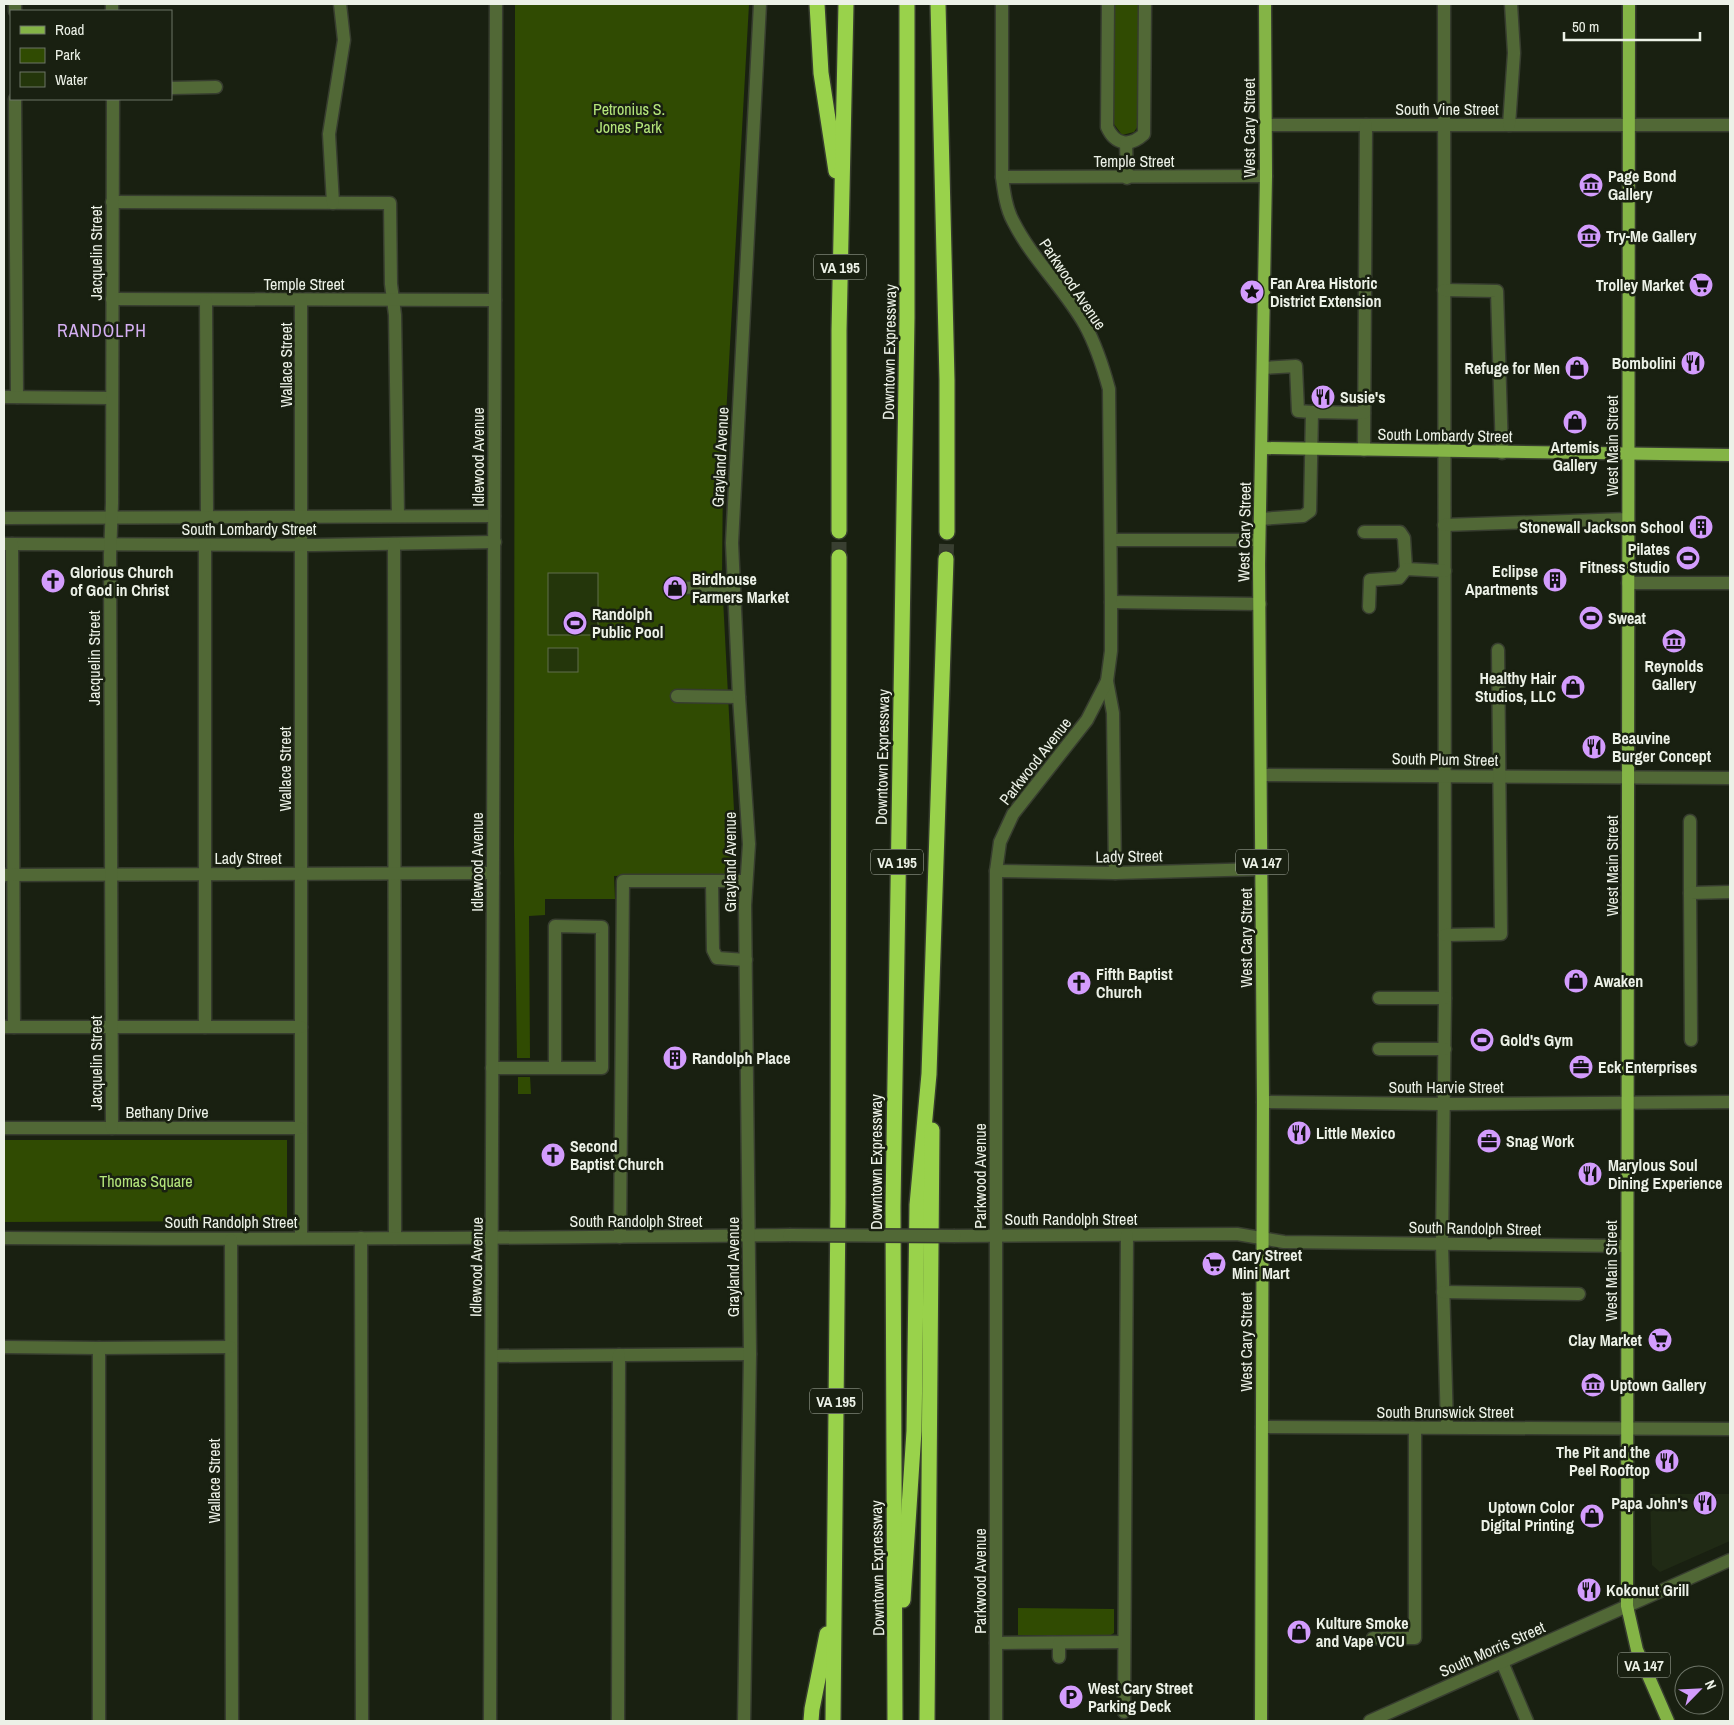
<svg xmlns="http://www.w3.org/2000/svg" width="1734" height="1725" viewBox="0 0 1734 1725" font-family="'Archivo Narrow',sans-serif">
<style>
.built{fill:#202a15}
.green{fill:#304b02}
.water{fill:#24360b;stroke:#606e4d}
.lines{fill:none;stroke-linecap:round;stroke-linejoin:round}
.highway-tunnel{stroke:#393f31;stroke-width:15;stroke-dasharray:15 8;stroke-linecap:butt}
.minor-casing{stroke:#373d2f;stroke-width:15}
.major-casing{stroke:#373d2f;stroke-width:15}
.highway-casing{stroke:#373d2f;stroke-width:18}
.minor{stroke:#516836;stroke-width:12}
.major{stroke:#84b446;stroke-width:12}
.highway{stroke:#99d24b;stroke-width:15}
.minor-bridge-casing{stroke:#373d2f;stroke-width:15;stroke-linecap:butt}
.minor-bridge{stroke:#516836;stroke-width:12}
.labels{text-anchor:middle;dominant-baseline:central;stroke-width:5;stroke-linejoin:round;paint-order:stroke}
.shield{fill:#192011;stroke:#adb2a7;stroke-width:1}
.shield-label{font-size:15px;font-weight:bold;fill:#ecf1e7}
.park-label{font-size:16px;fill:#b4e57b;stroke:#192011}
.street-label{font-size:16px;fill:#ecf1e7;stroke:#192011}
.poi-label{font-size:16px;font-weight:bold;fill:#ecf1e7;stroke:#192011;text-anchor:start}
.neighbourhood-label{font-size:18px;letter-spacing:1px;fill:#d5b0f3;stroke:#192011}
</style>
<rect width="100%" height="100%" fill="#192011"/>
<path class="built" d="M 1650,1494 L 1730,1494 L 1730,1541 L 1660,1572 L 1652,1565 Z"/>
<g class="green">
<path d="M 515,4 L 749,4 L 723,470 L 722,579 L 736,849 L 732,870 L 728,874 L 614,876 L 615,899 L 545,899 L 545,915 L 529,916 L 530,1058 L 517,1058 L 514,846 Z"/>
<path d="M 1114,4 L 1139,4 L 1138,126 L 1134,132 L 1122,135 L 1114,124 Z"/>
<path d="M 518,1077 L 530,1077 L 531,1094 L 518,1094 Z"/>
<path d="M 4,1140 L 287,1140 L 287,1218 L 281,1221 L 4,1222 Z"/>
<path d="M 1018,1608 L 1114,1609 L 1114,1633 L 1109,1636 L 1018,1635 Z"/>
</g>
<g class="water">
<rect x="548" y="573" width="50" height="62"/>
<rect x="548" y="648" width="30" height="24"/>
</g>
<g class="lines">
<g class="highway-tunnel">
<path d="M 839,557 L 839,531"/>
<path d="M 946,559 L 947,532"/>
</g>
<defs>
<g id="minor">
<path d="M 15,4 L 15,11"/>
<path d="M 112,4 L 112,11"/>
<path d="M 1108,4 L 1107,127 C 1115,145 1130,147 1144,134 L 1145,4"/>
<path d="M 1444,4 L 1445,998 L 1442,1244 L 1447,1427"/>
<path d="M 171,88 L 216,87"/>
<path d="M 15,99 L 17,397"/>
<path d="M 1266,125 L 1730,125"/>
<path d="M 1509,125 L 1514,53 L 1511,4"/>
<path d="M 1126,143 L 1127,178"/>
<path d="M 1002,177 L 1266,176"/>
<path d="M 112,202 L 390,203 L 391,284 L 395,315 L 398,516"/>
<path d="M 333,203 L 329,134 L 344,40 L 340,4"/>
<path d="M 1444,290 L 1497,291 L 1502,453"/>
<path d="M 112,299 L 495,300"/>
<path d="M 206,301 L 207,517"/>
<path d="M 301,301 L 301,1238"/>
<path d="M 1263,368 L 1296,366 L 1298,411 L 1312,412"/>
<path d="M 4,397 L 111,398"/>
<path d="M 1364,450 L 1366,125"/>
<path d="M 4,518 L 494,516"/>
<path d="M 1260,519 L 1303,516 L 1310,511 L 1312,412 L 1364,413"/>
<path d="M 1444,525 L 1628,519"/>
<path d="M 1364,532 L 1400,532 L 1404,538 L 1406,569"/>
<path d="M 1111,540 L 1259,540"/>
<path d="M 4,544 L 314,545 L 495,542"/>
<path d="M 12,544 L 14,1027"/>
<path d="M 394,544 L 395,1238"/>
<path d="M 1628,583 L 1730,583"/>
<path d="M 673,588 L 734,587"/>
<path d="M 1111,602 L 1260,604"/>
<path d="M 1369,607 L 1370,580 L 1399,578 L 1406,569 L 1445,571"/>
<path d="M 1107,681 L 1113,713 L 1115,873"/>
<path d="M 677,696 L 739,697"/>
<path d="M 1262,775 L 1730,778"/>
<path d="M 1690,821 L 1690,893"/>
<path d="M 996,871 L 1115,873 L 1262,869"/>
<path d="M 4,875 L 493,873"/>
<path d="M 712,881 L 713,950 L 717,958 L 746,960"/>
<path d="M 1445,935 L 1501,934 L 1498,650"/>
<path d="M 1379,998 L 1445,998"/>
<path d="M 4,1027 L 301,1027"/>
<path d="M 205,1027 L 205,545"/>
<path d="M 1691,1040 L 1690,893 L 1730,892"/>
<path d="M 1379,1049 L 1445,1049"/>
<path d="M 492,1068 C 529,1068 565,1068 602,1068 L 602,927 L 555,926 L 555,1068"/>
<path d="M 1263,1102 L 1444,1104 L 1730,1102"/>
<path d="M 4,1128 L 300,1128"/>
<path d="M 112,1128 L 110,555 L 112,503 L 113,99"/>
<path d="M 955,1236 L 1237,1234 L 1284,1242 L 1627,1246"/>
<path d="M 620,1237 L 623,881 L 746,881"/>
<path d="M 4,1238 C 265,1240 527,1238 789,1235"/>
<path d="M 361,1238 L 362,1721"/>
<path d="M 231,1240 L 232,1721"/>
<path d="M 1443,1292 L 1579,1294"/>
<path d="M 4,1347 L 99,1348"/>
<path d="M 492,1356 L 750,1354"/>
<path d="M 1262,1427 L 1730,1429"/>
<path d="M 1373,1638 L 1415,1638 L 1415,1428"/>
<path d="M 996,1643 L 1124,1642"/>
<path d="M 1059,1643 L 1059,1657"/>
<path d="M 1502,1662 L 1527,1721"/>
<path d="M 1124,1712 L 1127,1235"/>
<path d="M 99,1721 L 99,1348 L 230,1347"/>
<path d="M 490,1721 L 496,4"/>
<path d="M 618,1721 L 619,1355"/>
<path d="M 744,1721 L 750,1354 L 745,905 L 749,844 L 739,697 L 732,543 L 760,4"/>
<path d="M 996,1721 L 996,871 L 1000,842 L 1013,814 L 1087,720 L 1107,681 L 1111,651 L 1111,602 L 1109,389 C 1103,367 1096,345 1085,325 C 1064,288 1032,259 1013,221 C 1006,208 1004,192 1002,177 L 1002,4"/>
<path d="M 1370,1721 L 1730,1560"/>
</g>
<g id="major">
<path d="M 1629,4 L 1627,1606 L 1637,1650 L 1668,1721"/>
<path d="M 1262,448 L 1730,455"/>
<path d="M 1261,1721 L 1263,1102 L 1259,564 L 1266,176 L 1265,4"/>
</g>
<g id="highway">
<path d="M 817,4 L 821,73 L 836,171"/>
<path d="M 938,4 L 947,380 L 947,532"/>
<path d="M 839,531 L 839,331 L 846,4"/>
<path d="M 903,1600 L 914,1431 L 917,1205 L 929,1074 L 946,559"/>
<path d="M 811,1721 L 812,1709 L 827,1634"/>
<path d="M 833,1721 L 838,1202 L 839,557"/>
<path d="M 895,1721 L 893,1207 L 907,318 L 907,4"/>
<path d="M 927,1721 L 932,1130"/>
</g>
</defs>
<use href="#minor" class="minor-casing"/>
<use href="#major" class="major-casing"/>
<use href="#highway" class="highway-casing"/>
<use href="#minor" class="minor"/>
<use href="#major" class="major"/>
<use href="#highway" class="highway"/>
<defs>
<path id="minor-bridge" d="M 789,1235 L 955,1236"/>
</defs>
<use href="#minor-bridge" class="minor-bridge-casing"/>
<use href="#minor-bridge" class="minor-bridge"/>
</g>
<defs>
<symbol id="museum-disc" viewBox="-11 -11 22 22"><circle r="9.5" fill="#d39cfd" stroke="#192011"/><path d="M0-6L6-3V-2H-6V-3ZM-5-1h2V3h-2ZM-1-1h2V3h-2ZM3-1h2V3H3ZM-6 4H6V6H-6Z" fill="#111"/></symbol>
<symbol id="supermarket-disc" viewBox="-11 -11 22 22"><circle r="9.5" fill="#d39cfd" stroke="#192011"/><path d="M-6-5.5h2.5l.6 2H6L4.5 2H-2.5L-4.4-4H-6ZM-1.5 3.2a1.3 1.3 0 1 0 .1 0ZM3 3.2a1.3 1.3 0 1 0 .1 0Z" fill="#111"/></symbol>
<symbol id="sight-disc" viewBox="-11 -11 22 22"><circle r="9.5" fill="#d39cfd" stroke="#192011"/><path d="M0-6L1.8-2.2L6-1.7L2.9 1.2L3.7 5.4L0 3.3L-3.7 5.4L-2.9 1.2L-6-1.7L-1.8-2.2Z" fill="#111"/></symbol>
<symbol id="restaurant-disc" viewBox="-11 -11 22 22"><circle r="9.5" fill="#d39cfd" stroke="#192011"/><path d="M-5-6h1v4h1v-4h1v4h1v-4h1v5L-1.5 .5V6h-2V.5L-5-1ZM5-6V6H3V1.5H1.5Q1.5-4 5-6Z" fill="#111"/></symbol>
<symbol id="shop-disc" viewBox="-11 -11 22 22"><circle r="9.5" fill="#d39cfd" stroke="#192011"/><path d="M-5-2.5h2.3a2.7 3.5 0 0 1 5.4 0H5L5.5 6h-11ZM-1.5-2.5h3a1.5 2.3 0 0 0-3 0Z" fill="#111"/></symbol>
<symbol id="building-disc" viewBox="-11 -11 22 22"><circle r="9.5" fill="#d39cfd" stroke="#192011"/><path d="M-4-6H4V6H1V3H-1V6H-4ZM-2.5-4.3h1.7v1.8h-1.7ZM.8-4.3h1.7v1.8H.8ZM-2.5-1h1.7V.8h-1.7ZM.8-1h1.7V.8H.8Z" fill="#111"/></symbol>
<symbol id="stadium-disc" viewBox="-11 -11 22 22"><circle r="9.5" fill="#d39cfd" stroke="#192011"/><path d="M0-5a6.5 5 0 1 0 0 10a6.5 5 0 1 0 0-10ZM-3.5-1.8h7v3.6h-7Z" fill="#111"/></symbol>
<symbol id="church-disc" viewBox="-11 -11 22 22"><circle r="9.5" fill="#d39cfd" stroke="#192011"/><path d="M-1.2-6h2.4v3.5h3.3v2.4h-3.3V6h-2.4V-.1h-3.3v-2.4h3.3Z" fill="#111"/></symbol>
<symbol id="office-disc" viewBox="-11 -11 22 22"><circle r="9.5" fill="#d39cfd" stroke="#192011"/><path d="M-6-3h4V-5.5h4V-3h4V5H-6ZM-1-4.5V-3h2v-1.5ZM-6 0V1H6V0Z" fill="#111"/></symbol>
<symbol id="parking-disc" viewBox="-11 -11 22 22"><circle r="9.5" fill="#d39cfd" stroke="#192011"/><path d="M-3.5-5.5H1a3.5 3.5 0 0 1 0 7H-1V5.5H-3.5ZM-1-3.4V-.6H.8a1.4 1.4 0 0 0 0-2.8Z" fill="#111"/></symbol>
</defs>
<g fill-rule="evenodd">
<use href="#museum-disc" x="1577" y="171" width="28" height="28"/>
<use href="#museum-disc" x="1575" y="222" width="28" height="28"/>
<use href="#supermarket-disc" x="1687" y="271" width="28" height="28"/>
<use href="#sight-disc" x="1238" y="278" width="28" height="28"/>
<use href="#restaurant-disc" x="1679" y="349" width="28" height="28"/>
<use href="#shop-disc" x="1563" y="354" width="28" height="28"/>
<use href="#restaurant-disc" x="1309" y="383" width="28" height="28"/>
<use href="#shop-disc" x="1561" y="408" width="28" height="28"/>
<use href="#building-disc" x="1687" y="513" width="28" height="28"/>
<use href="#stadium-disc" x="1674" y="544" width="28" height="28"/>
<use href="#building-disc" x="1541" y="566" width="28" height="28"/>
<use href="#church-disc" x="39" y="567" width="28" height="28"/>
<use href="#shop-disc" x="661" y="574" width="28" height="28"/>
<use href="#stadium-disc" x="1577" y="604" width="28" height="28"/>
<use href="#stadium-disc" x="561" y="609" width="28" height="28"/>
<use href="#museum-disc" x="1660" y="627" width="28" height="28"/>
<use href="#shop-disc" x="1559" y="673" width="28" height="28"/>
<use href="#restaurant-disc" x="1580" y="733" width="28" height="28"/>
<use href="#shop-disc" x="1562" y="967" width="28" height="28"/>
<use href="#church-disc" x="1065" y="969" width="28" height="28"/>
<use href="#stadium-disc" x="1468" y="1026" width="28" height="28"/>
<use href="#building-disc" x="661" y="1044" width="28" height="28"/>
<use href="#office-disc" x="1567" y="1053" width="28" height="28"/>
<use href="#restaurant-disc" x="1285" y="1119" width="28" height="28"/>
<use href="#office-disc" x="1475" y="1127" width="28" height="28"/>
<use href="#church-disc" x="539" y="1141" width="28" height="28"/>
<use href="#restaurant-disc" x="1576" y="1160" width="28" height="28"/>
<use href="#supermarket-disc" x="1200" y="1250" width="28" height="28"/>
<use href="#supermarket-disc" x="1646" y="1326" width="28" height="28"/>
<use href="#museum-disc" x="1579" y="1371" width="28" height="28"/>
<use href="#restaurant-disc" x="1653" y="1447" width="28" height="28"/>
<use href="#restaurant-disc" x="1691" y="1489" width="28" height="28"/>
<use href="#shop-disc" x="1578" y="1502" width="28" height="28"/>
<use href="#restaurant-disc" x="1575" y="1576" width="28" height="28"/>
<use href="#shop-disc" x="1285" y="1618" width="28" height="28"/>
<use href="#parking-disc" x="1057" y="1683" width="28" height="28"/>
</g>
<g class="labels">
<g class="shield">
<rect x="814" y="254.5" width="52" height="25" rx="4"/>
<rect x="871" y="849.5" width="52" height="25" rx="4"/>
<rect x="1236" y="849.5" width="52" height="25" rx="4"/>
<rect x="810" y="1388.5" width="52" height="25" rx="4"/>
<rect x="1618" y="1652.5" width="52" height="25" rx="4"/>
</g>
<g class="shield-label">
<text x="840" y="267">VA 195</text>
<text x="897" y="862">VA 195</text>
<text x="1262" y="862">VA 147</text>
<text x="836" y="1401">VA 195</text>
<text x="1644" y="1665">VA 147</text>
</g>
<g class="park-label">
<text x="629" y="109">Petronius S.<tspan x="629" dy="18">Jones Park</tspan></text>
<text x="146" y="1181">Thomas Square</text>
</g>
<g class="street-label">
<text x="1447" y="109">South Vine Street</text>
<text transform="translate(1249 128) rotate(-90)">West Cary Street</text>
<text x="1134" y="161">Temple Street</text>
<text transform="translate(96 253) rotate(-90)">Jacquelin Street</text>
<text x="304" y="284">Temple Street</text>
<text transform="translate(1073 284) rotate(56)">Parkwood Avenue</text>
<text transform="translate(889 352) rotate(-89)">Downtown Expressway</text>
<text transform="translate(286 365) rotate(-90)">Wallace Street</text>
<text transform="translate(1445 435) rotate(1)">South Lombardy Street</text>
<text transform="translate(1612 446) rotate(-90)">West Main Street</text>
<text transform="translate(478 457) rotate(-90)">Idlewood Avenue</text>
<text transform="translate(720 457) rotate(-87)">Grayland Avenue</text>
<text x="249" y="529">South Lombardy Street</text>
<text transform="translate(1244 532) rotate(-89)">West Cary Street</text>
<text transform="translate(94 658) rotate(-90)">Jacquelin Street</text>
<text transform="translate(882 757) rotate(-89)">Downtown Expressway</text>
<text transform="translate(1445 759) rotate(1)">South Plum Street</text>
<text transform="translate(1035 761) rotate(-52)">Parkwood Avenue</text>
<text transform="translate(285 769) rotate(-90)">Wallace Street</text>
<text transform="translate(1129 856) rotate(-1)">Lady Street</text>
<text x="248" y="858">Lady Street</text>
<text transform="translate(477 862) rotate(-90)">Idlewood Avenue</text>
<text transform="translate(730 862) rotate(-90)">Grayland Avenue</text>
<text transform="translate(1612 866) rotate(-90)">West Main Street</text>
<text transform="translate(1246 938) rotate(-90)">West Cary Street</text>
<text transform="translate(96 1063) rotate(-90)">Jacquelin Street</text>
<text x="1446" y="1087">South Harvie Street</text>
<text x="167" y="1112">Bethany Drive</text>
<text transform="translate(876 1162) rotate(-90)">Downtown Expressway</text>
<text transform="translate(980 1176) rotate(-90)">Parkwood Avenue</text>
<text x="1071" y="1219">South Randolph Street</text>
<text x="636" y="1221">South Randolph Street</text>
<text x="231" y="1222">South Randolph Street</text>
<text transform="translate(1475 1228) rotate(1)">South Randolph Street</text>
<text transform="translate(476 1267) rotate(-89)">Idlewood Avenue</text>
<text transform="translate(733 1267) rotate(-90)">Grayland Avenue</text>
<text transform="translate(1611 1271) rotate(-90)">West Main Street</text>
<text transform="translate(1246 1342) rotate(-90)">West Cary Street</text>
<text x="1445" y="1412">South Brunswick Street</text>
<text transform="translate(214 1481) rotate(-90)">Wallace Street</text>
<text transform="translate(877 1568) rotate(-91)">Downtown Expressway</text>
<text transform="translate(980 1581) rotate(-90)">Parkwood Avenue</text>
<text transform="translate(1492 1649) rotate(-24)">South Morris Street</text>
</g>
<g class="poi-label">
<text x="1608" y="176">Page Bond<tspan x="1608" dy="18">Gallery</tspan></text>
<text x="1606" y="236">Try-Me Gallery</text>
<text x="1270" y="283">Fan Area Historic<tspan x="1270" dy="18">District Extension</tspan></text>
<text x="1684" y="285" text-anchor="end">Trolley Market</text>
<text x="1676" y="363" text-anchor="end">Bombolini</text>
<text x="1560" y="368" text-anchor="end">Refuge for Men</text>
<text x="1340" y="397">Susie's</text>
<text x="1575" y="447" text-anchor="middle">Artemis<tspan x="1575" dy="18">Gallery</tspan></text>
<text x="1684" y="527" text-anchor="end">Stonewall Jackson School</text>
<text x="1670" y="549" text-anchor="end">Pilates<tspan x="1670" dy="18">Fitness Studio</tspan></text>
<text x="1538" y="571" text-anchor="end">Eclipse<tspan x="1538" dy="18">Apartments</tspan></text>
<text x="70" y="572">Glorious Church<tspan x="70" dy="18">of God in Christ</tspan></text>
<text x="692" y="579">Birdhouse<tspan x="692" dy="18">Farmers Market</tspan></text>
<text x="592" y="614">Randolph<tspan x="592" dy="18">Public Pool</tspan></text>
<text x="1608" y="618">Sweat</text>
<text x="1674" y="666" text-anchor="middle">Reynolds<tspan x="1674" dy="18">Gallery</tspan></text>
<text x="1556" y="678" text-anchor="end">Healthy Hair<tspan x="1556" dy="18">Studios, LLC</tspan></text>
<text x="1612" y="738">Beauvine<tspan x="1612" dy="18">Burger Concept</tspan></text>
<text x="1096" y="974">Fifth Baptist<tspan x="1096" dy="18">Church</tspan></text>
<text x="1594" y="981">Awaken</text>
<text x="1500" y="1040">Gold's Gym</text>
<text x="692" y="1058">Randolph Place</text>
<text x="1598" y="1067">Eck Enterprises</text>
<text x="1316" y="1133">Little Mexico</text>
<text x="1506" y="1141">Snag Work</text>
<text x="570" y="1146">Second<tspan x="570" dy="18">Baptist Church</tspan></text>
<text x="1608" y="1165">Marylous Soul<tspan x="1608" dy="18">Dining Experience</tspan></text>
<text x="1232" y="1255">Cary Street<tspan x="1232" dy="18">Mini Mart</tspan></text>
<text x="1642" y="1340" text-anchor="end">Clay Market</text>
<text x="1610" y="1385">Uptown Gallery</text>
<text x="1650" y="1452" text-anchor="end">The Pit and the<tspan x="1650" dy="18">Peel Rooftop</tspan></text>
<text x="1688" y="1503" text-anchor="end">Papa John's</text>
<text x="1574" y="1507" text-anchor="end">Uptown Color<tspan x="1574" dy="18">Digital Printing</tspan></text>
<text x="1606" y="1590">Kokonut Grill</text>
<text x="1316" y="1623">Kulture Smoke<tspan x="1316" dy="18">and Vape VCU</tspan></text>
<text x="1088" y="1688">West Cary Street<tspan x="1088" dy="18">Parking Deck</tspan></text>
</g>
<g class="neighbourhood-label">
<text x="102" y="330">RANDOLPH</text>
</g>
</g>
<rect width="1734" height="1725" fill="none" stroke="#ecf1e7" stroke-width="10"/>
<rect x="10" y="10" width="162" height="90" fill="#192011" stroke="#6d7467"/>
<rect x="20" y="26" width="25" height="8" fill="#84b446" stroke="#6d7467"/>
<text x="55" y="35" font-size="15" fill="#ecf1e7">Road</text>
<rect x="20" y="48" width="25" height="15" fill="#304b02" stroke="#6d7467"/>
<text x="55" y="60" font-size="15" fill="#ecf1e7">Park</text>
<rect x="20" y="72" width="25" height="15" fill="#24360b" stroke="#6d7467"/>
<text x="55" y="85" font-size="15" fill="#ecf1e7">Water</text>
<g transform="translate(1699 1690) rotate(66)"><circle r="24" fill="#192011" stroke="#6d7467"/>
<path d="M0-4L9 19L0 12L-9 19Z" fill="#d39cfd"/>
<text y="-8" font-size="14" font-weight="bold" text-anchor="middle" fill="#ecf1e7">N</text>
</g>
<path d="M1564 32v8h136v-8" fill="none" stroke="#ecf1e7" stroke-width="2.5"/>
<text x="1572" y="32" font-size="15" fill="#ecf1e7" stroke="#192011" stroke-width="4" paint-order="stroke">50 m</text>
</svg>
